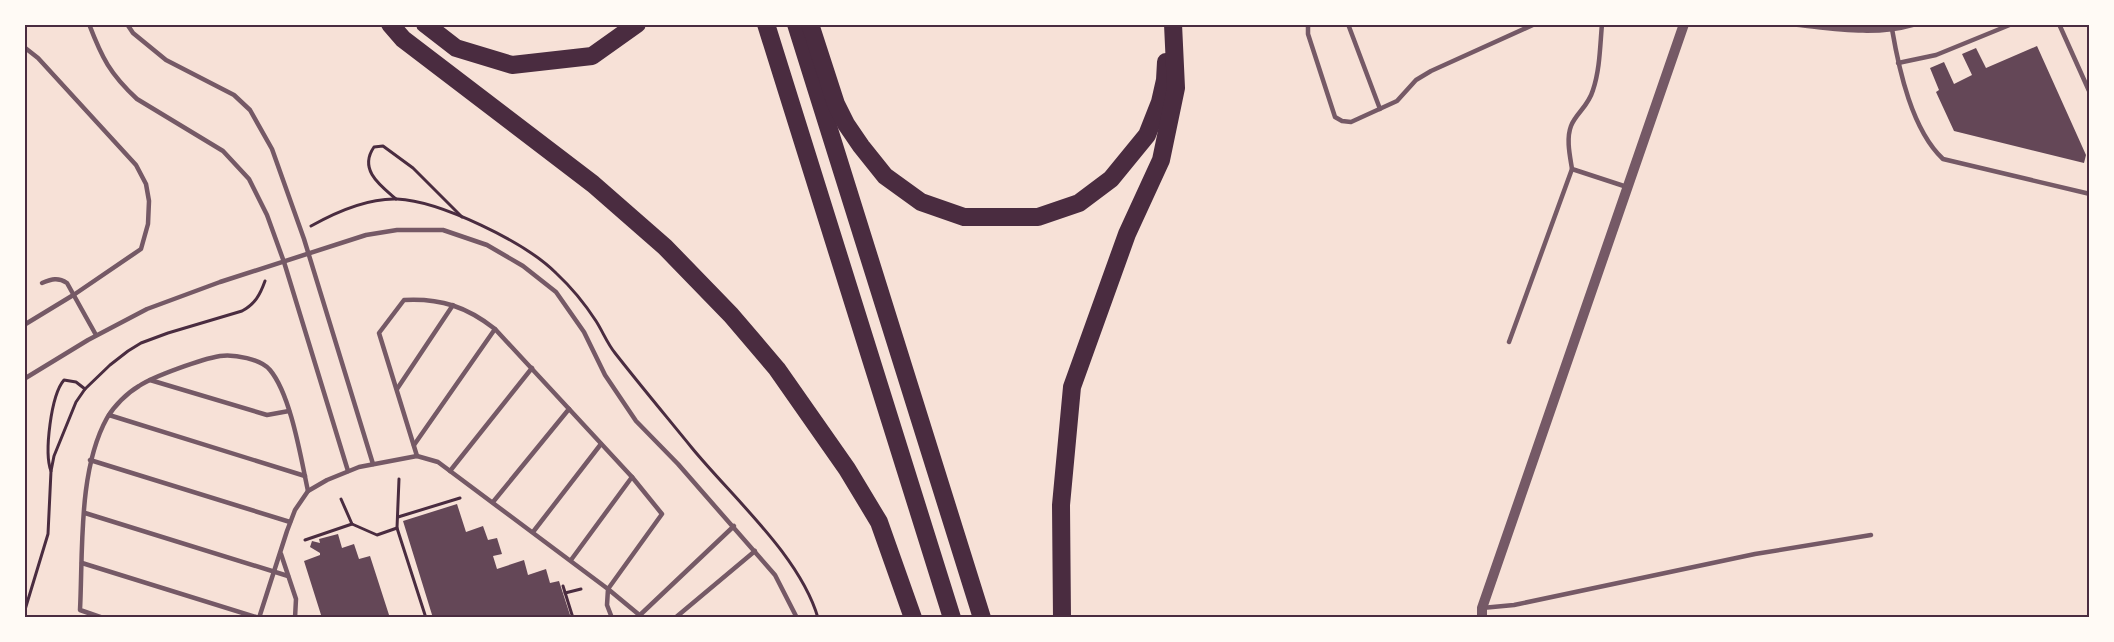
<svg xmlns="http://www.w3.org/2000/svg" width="2114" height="642" viewBox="0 0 2114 642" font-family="'Titillium Web',sans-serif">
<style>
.building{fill:#644757}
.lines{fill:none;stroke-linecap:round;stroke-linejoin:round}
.path{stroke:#4a2c40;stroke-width:3}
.service{stroke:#755966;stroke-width:4.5}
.minor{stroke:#755966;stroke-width:6}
.tertiary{stroke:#755966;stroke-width:10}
.motorway{stroke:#4a2c40;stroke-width:18}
.neatline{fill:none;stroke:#4a2c40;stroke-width:2}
</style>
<rect width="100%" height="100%" fill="#f7e1d7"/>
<g class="building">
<path d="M 2037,46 L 2086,155 L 2084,163 L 1954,131 L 1936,92 L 1939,90 L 1930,68 L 1944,62 L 1954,84 L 1972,75 L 1962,54 L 1976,48 L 1986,68 Z"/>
<path d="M 457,504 L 466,532 L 483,526 L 488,540 L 497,538 L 502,554 L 493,556 L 497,569 L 524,560 L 528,575 L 546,569 L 550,583 L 559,581 L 571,618 L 433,618 L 403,521 Z"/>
<path d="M 338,534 L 342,548 L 354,544 L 359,559 L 370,556 L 390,618 L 322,618 L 304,561 L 320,555 L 320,553 L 310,547 L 312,541 L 320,543 L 319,539 Z"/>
</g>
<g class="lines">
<g class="path">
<path d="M 396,199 C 381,186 358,170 374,147 L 383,146 L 413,168 L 462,217"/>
<path d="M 311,226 C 336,212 367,198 397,199 C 440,201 525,242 556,273 C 571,287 585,304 596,321 C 603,332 607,343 615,353 C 640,385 666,416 692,448 C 733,498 800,556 818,618"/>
<path d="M 51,471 C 44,453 51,395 64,380 L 76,382 L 85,389"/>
<path d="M 399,479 L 397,528 L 426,618"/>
<path d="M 341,499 L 352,524 L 377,535 L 397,528"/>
<path d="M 398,517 L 460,498"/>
<path d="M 305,540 L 352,524"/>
<path d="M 563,586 L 573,618"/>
<path d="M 565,593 L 581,589"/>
<path d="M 24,613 L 48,534 L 51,471 L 54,456 L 76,402 L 85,389 L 110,365 L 128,351 L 141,343 L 168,333 L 242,311 C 255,304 260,295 265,281"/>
</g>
<g class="service">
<path d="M 89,24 C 102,58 110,74 137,99 L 223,151 L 249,179 L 267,215 L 284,262 L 348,471"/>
<path d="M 127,24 L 133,33 L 166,60 L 234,95 L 250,110 L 272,149 L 304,239 L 373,464"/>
<path d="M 1308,24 L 1308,34 L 1335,117 L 1342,121 L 1351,122 L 1397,101 L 1416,80 L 1431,71 L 1535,24"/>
<path d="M 1348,24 L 1380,109"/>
<path d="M 1602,24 C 1600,46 1600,69 1593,90 C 1588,107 1576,113 1571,126 C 1566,139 1570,156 1572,169 L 1627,187"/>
<path d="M 2059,24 L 2090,93"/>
<path d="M 1892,29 C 1899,70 1912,130 1943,159 L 2090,194"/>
<path d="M 24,47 L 38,58 L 136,165 L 146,184 L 149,201 L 148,224 L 141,249 L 75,294 L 24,325"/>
<path d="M 1898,63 L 1936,55 L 2012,24"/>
<path d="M 42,283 C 52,279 58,277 67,283 L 96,335"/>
<path d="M 1509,342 L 1572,169"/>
<path d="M 24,379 L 88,340 L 147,309 L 220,282 L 366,235 L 397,230 L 443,230 L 487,245 L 523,266 L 556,292 L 584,332 L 605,375 L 636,421 L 678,464 L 775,575 L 797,618"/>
<path d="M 150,380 L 267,415 L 289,411"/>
<path d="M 397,389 L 453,305"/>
<path d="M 109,415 L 305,476"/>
<path d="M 414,445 L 495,329"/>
<path d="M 417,456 L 379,333 L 404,300 C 441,298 467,307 495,329 L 632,477 L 662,514 L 608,589 L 643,618"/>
<path d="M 90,460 L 290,522"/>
<path d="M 450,471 L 532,368"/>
<path d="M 493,502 L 569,409"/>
<path d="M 85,513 L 288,576"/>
<path d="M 533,532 L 601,444"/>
<path d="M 281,554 L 296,599 L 295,618"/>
<path d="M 571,560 L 632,477"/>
<path d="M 82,563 L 259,618"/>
<path d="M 1482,608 L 1514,605 L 1755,554 L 1871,535"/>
<path d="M 640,615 L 734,526"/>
<path d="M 103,618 L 80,610 C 83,551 78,470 107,418 C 114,406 127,393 139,386 C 154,376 202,359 220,356 C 234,354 261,359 270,370 C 291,395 301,459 308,491"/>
<path d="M 259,618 L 287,531 L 295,510 L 308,491 L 327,480 L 359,467 L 417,456 L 438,462 L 608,589 L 607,605 L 612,618"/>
<path d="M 675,618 L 755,551"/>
</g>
<path class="minor" d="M 1797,24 C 1835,28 1875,35 1913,24"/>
<path class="tertiary" d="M 1482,618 L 1482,608 L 1684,24"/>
<g class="motorway">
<path d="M 390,24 L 403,39 L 593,184 L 665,247 L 731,315 L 777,369 L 847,469 L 879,522 L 913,618"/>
<path d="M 425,24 L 456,48 L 512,65 L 592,56 L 637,24"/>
<path d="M 766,24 L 952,618"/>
<path d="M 796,24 L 982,618"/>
<path d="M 810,24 L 836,104 L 846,124 L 861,146 L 885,176 L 921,202 L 964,217 L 1038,217 L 1079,203 L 1111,179 L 1147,135 L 1160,102 L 1165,80 L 1166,62"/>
<path d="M 1062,618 L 1061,505 L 1072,387 L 1127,234 L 1161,160 L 1176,88 L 1173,24"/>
</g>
</g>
<rect width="2114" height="642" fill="none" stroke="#fffaf5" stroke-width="51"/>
<rect x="26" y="26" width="2062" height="590" class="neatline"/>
</svg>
